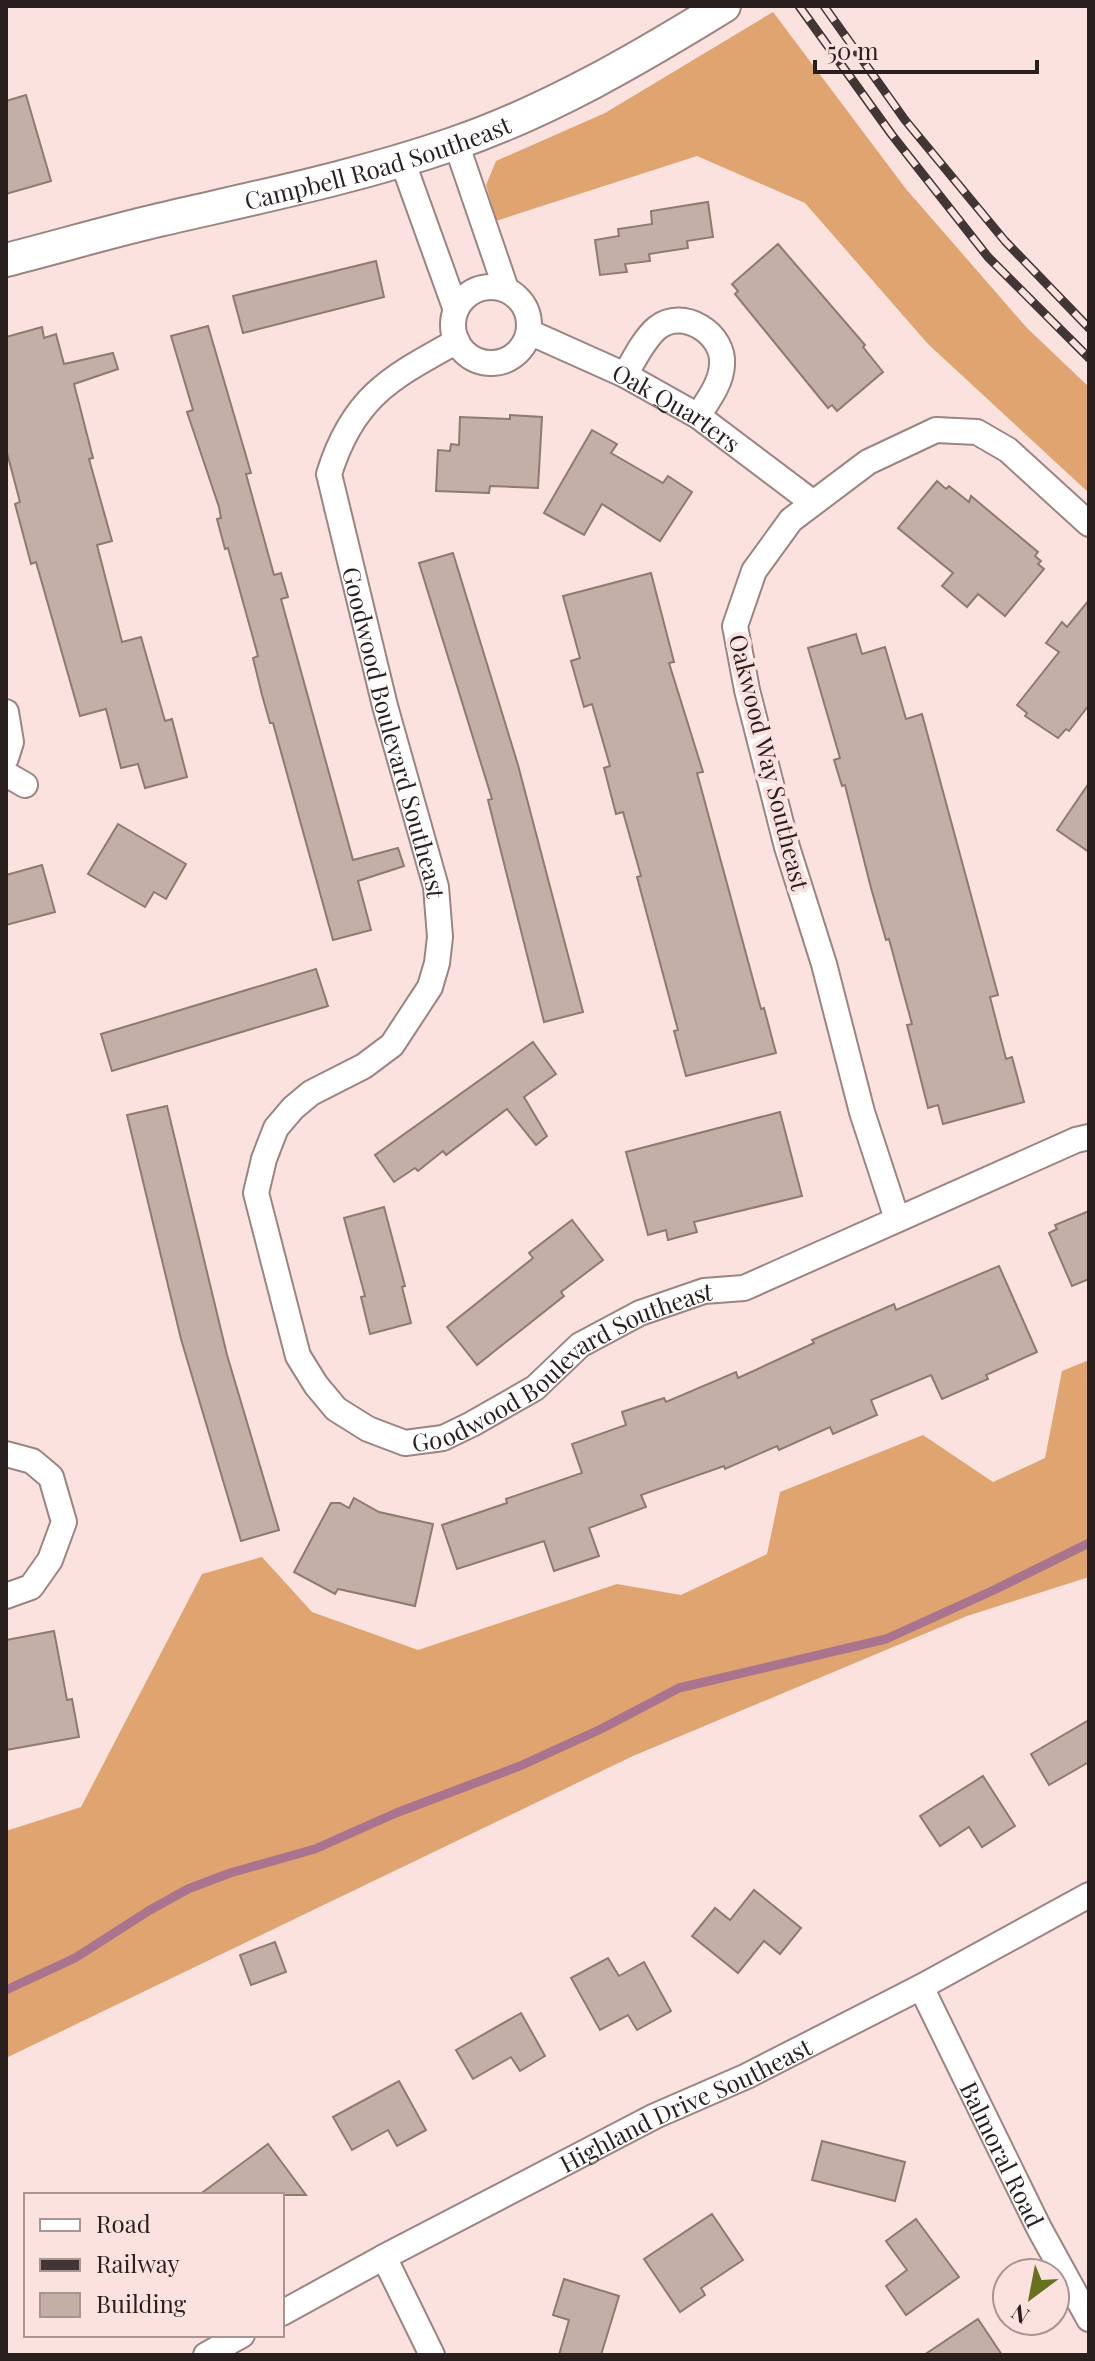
<svg xmlns="http://www.w3.org/2000/svg" width="1095" height="2361" viewBox="0 0 1095 2361" font-family="'Playfair Display',serif">
<style>
.forest{fill:#dfa470}
.lines{fill:none;stroke-linecap:round;stroke-linejoin:round}
.stream{stroke:#aa748e;stroke-width:9}
.building{fill:#c4afa6;stroke:#8e7a71;stroke-width:2}
.minor-casing{stroke:#9b8481;stroke-width:28}
.tertiary-casing{stroke:#9b8481;stroke-width:36}
.minor{stroke:#fff;stroke-width:24}
.tertiary{stroke:#fff;stroke-width:32}
.rail-casing{stroke:#413635;stroke-width:9}
.rail{stroke:#fce2df;stroke-width:6;stroke-dasharray:18;stroke-linecap:butt}
.labels{text-anchor:middle;dominant-baseline:central;stroke-width:8;stroke-linejoin:round;paint-order:stroke}
.street-label{font-size:24px;fill:#291f1f;stroke:#fce2df}
</style>
<rect width="100%" height="100%" fill="#fce2df"/>
<g class="forest">
<path d="M 773,12 L 906,189 L 1027,328 L 1089,387 L 1089,493 L 928,344 L 805,203 L 697,156 L 496,221 L 486,185 L 496,161 L 605,113 Z"/>
<path d="M 1089,1360 L 1089,1577 L 967,1616 L 633,1756 L 6,2058 L 6,1831 L 81,1807 L 202,1574 L 262,1557 L 312,1612 L 418,1650 L 617,1584 L 681,1595 L 767,1554 L 780,1492 L 923,1435 L 993,1482 L 1045,1458 L 1062,1371 Z"/>
</g>
<g class="lines">
<path class="stream" d="M 6,1990 L 75,1958 L 150,1910 L 188,1889 L 230,1873 L 315,1849 L 396,1813 L 520,1766 L 601,1729 L 679,1688 L 886,1639 L 994,1590 L 1089,1543"/>
</g>
<g class="building">
<path d="M 26,95 L 51,181 L 6,194 L 6,101 Z"/>
<path d="M 708,202 L 713,237 L 687,241 L 688,248 L 649,254 L 650,261 L 625,264 L 627,272 L 600,275 L 595,240 L 619,236 L 618,229 L 652,224 L 651,211 Z"/>
<path d="M 778,244 L 865,345 L 863,347 L 883,372 L 837,411 L 832,405 L 828,408 L 735,294 L 738,291 L 732,284 Z"/>
<path d="M 376,261 L 384,297 L 243,333 L 233,296 Z"/>
<path d="M 208,326 L 251,473 L 246,474 L 274,575 L 281,573 L 288,597 L 281,599 L 353,860 L 398,848 L 404,866 L 358,881 L 371,930 L 333,940 L 273,723 L 270,723 L 262,695 L 253,658 L 258,656 L 228,548 L 225,549 L 217,519 L 221,518 L 219,507 L 187,412 L 193,410 L 171,336 Z"/>
<path d="M 42,327 L 44,338 L 56,334 L 64,364 L 113,353 L 118,369 L 74,384 L 93,458 L 89,459 L 112,541 L 97,545 L 122,642 L 141,637 L 165,721 L 172,719 L 187,777 L 145,788 L 138,764 L 121,768 L 106,709 L 80,716 L 36,562 L 31,564 L 15,504 L 20,502 L 6,449 L 6,337 Z"/>
<path d="M 510,415 L 542,417 L 538,488 L 490,486 L 489,493 L 436,491 L 438,450 L 450,451 L 451,444 L 459,445 L 460,417 L 510,419 Z"/>
<path d="M 592,430 L 617,444 L 611,453 L 663,483 L 668,476 L 692,492 L 660,541 L 602,504 L 584,535 L 544,513 Z"/>
<path d="M 937,481 L 946,489 L 949,486 L 969,502 L 971,496 L 1038,552 L 1035,556 L 1041,561 L 1038,564 L 1044,569 L 1005,616 L 978,594 L 967,607 L 942,586 L 953,573 L 898,528 Z"/>
<path d="M 453,553 L 518,765 L 583,1012 L 544,1022 L 488,800 L 492,799 L 419,563 Z"/>
<path d="M 651,573 L 674,662 L 669,663 L 703,772 L 697,773 L 761,1009 L 764,1008 L 776,1053 L 686,1076 L 674,1031 L 678,1030 L 637,877 L 641,876 L 623,812 L 616,814 L 604,768 L 610,766 L 592,704 L 584,707 L 571,661 L 580,658 L 563,596 Z"/>
<path d="M 1089,600 L 1089,705 L 1069,731 L 1066,729 L 1058,738 L 1025,716 L 1027,713 L 1017,705 L 1059,652 L 1046,643 L 1062,622 L 1067,627 Z"/>
<path d="M 856,634 L 862,654 L 885,647 L 906,719 L 922,714 L 998,995 L 990,997 L 1006,1059 L 1012,1057 L 1024,1102 L 943,1124 L 938,1105 L 928,1108 L 907,1025 L 912,1024 L 889,939 L 886,940 L 871,888 L 845,785 L 842,786 L 834,760 L 840,758 L 808,648 Z"/>
<path d="M 1089,783 L 1089,852 L 1057,830 Z"/>
<path d="M 118,824 L 186,864 L 166,899 L 154,892 L 145,907 L 88,874 Z"/>
<path d="M 42,865 L 55,912 L 6,925 L 6,875 Z"/>
<path d="M 316,969 L 328,1006 L 112,1071 L 101,1034 Z"/>
<path d="M 533,1042 L 556,1074 L 524,1097 L 547,1136 L 536,1145 L 507,1109 L 446,1155 L 443,1151 L 418,1171 L 415,1168 L 394,1182 L 375,1155 Z"/>
<path d="M 167,1106 L 227,1355 L 279,1530 L 241,1541 L 181,1339 L 127,1115 Z"/>
<path d="M 780,1112 L 802,1196 L 694,1222 L 697,1232 L 668,1240 L 666,1230 L 648,1235 L 626,1152 Z"/>
<path d="M 384,1207 L 405,1286 L 402,1287 L 411,1323 L 370,1334 L 361,1297 L 365,1296 L 344,1218 Z"/>
<path d="M 1089,1211 L 1089,1279 L 1072,1286 L 1049,1233 L 1057,1229 L 1055,1225 Z"/>
<path d="M 572,1220 L 603,1260 L 561,1292 L 564,1296 L 477,1365 L 447,1327 L 533,1258 L 529,1253 Z"/>
<path d="M 999,1266 L 1037,1352 L 986,1375 L 988,1379 L 942,1399 L 931,1375 L 871,1400 L 877,1415 L 833,1434 L 830,1427 L 779,1450 L 777,1446 L 725,1469 L 724,1466 L 641,1495 L 646,1507 L 589,1528 L 599,1556 L 554,1571 L 544,1541 L 457,1569 L 442,1525 L 507,1503 L 506,1499 L 582,1473 L 572,1444 L 626,1425 L 622,1412 L 664,1398 L 666,1402 L 736,1372 L 738,1378 L 814,1343 L 812,1340 L 894,1304 L 896,1310 Z"/>
<path d="M 354,1498 L 379,1512 L 433,1524 L 415,1606 L 338,1589 L 335,1594 L 294,1572 L 331,1503 L 340,1503 L 349,1508 Z"/>
<path d="M 54,1631 L 67,1700 L 72,1699 L 79,1737 L 6,1750 L 6,1640 Z"/>
<path d="M 1089,1720 L 1089,1762 L 1049,1785 L 1031,1754 Z"/>
<path d="M 983,1776 L 1015,1826 L 982,1847 L 969,1827 L 940,1846 L 920,1816 Z"/>
<path d="M 754,1890 L 801,1928 L 780,1954 L 764,1941 L 738,1973 L 692,1936 L 715,1908 L 730,1920 Z"/>
<path d="M 275,1942 L 286,1972 L 251,1985 L 240,1955 Z"/>
<path d="M 608,1958 L 619,1976 L 644,1962 L 671,2011 L 637,2030 L 628,2015 L 600,2030 L 571,1978 Z"/>
<path d="M 521,2013 L 545,2056 L 520,2071 L 511,2057 L 473,2079 L 456,2050 Z"/>
<path d="M 399,2081 L 426,2130 L 397,2146 L 388,2130 L 352,2150 L 333,2117 Z"/>
<path d="M 822,2141 L 905,2162 L 895,2201 L 812,2180 Z"/>
<path d="M 268,2144 L 306,2195 L 199,2195 Z"/>
<path d="M 712,2214 L 743,2260 L 701,2288 L 705,2295 L 680,2312 L 644,2259 Z"/>
<path d="M 916,2219 L 959,2277 L 906,2315 L 886,2286 L 907,2270 L 886,2241 Z"/>
<path d="M 564,2279 L 619,2296 L 601,2355 L 559,2355 L 569,2320 L 553,2315 Z"/>
<path d="M 978,2319 L 1002,2355 L 924,2355 Z"/>
</g>
<g class="lines">
<defs>
<g id="minor">
<path d="M 456,143 L 506,289"/>
<path d="M 402,160 L 456,310"/>
<circle cx="491" cy="325" r="38"/>
<path id="s1" d="M 529,332 L 625,375 L 698,416 L 812,502"/>
<path id="s2" d="M 457,341 C 390,378 353,397 329,474 L 385,706 L 436,887 L 440,937 L 437,963 L 430,987 L 392,1045 L 364,1066 L 311,1093 L 293,1108 L 276,1128 L 264,1159 L 256,1193 L 298,1356 L 316,1385 L 336,1409 L 368,1429 L 405,1443 L 443,1438 L 472,1424 L 535,1388 L 580,1345 L 640,1313 L 704,1291 L 744,1288 L 1076,1140 L 1089,1137"/>
<path d="M 625,375 C 634,360 643,340 657,328 C 683,307 725,334 722,365 C 721,384 708,400 698,416"/>
<path d="M 6,712 L 11,742 L 6,758"/>
<path d="M 6,774 L 25,785"/>
<path d="M 897,1219 L 862,1112 L 824,964 L 787,847 L 747,690 L 735,626 L 754,571 L 791,520 L 868,462 L 936,430 L 977,432 L 1008,450 L 1089,524"/>
<path d="M 6,1454 L 32,1461 L 51,1477 L 64,1522 L 50,1560 L 31,1587 L 6,1596"/>
<path id="s3" d="M 921,1987 L 1039,2228 L 1089,2319"/>
<path d="M 384,2257 L 432,2355"/>
<path id="s4" d="M 282,2313 L 384,2257 L 655,2116 L 747,2076 L 921,1987 L 1089,1895"/>
<path d="M 206,2355 L 242,2335"/>
</g>
<g id="tertiary">
<path id="s5" d="M 6,260 C 57,247 108,232 159,220 C 258,197 357,177 453,144 C 549,111 638,59 724,6"/>
</g>
</defs>
<use href="#minor" class="minor-casing"/>
<use href="#tertiary" class="tertiary-casing"/>
<use href="#minor" class="minor"/>
<use href="#tertiary" class="tertiary"/>
<defs>
<g id="rail">
<path d="M 799,6 L 892,135 L 988,257 L 1089,358"/>
<path d="M 824,6 L 905,120 L 1005,241 L 1089,328"/>
</g>
</defs>
<use href="#rail" class="rail-casing"/>
<use href="#rail" class="rail"/>
</g>
<g class="labels">
<g class="street-label">
<text stroke="none"><textPath href="#s5" startOffset="384">Campbell Road Southeast</textPath></text>
<text stroke="none"><textPath href="#s1" startOffset="166">Oak Quarters</textPath></text>
<text stroke="none"><textPath href="#s2" startOffset="458">Goodwood Boulevard Southeast</textPath></text>
<text transform="translate(770 762) rotate(76)">Oakwood Way Southeast</text>
<text stroke="none"><textPath href="#s2" startOffset="1490">Goodwood Boulevard Southeast</textPath></text>
<text stroke="none"><textPath href="#s4" startOffset="454">Highland Drive Southeast</textPath></text>
<text stroke="none"><textPath href="#s3" startOffset="186">Balmoral Road</textPath></text>
</g>
</g>
<rect width="1095" height="2361" fill="none" stroke="#291f1f" stroke-width="16"/>
<rect x="24" y="2193" width="260" height="144" fill="#fce2df" stroke="#a89492" stroke-width="2"/>
<rect x="40" y="2219" width="40" height="12" fill="#ffffff" stroke="#a89492" stroke-width="2"/>
<text x="96" y="2233" font-size="24" fill="#291f1f">Road</text>
<rect x="40" y="2259" width="40" height="12" fill="#413635" stroke="#a89492" stroke-width="2"/>
<text x="96" y="2273" font-size="24" fill="#291f1f">Railway</text>
<rect x="40" y="2293" width="40" height="24" fill="#c4afa6" stroke="#a89492" stroke-width="2"/>
<text x="96" y="2313" font-size="24" fill="#291f1f">Building</text>
<g transform="translate(1031 2297) rotate(212)"><circle r="38" fill="#fce2df" stroke="#a89492" stroke-width="2"/>
<path d="M0-6L14 30L0 20L-14 30Z" fill="#66721d"/>
<text y="-12" font-size="22" font-weight="bold" text-anchor="middle" fill="#291f1f">N</text>
</g>
<path d="M815 60v12h222v-12" fill="none" stroke="#291f1f" stroke-width="4"/>
<text x="827" y="60" font-size="24" fill="#291f1f" stroke="#fce2df" stroke-width="6" paint-order="stroke">50 m</text>
</svg>
